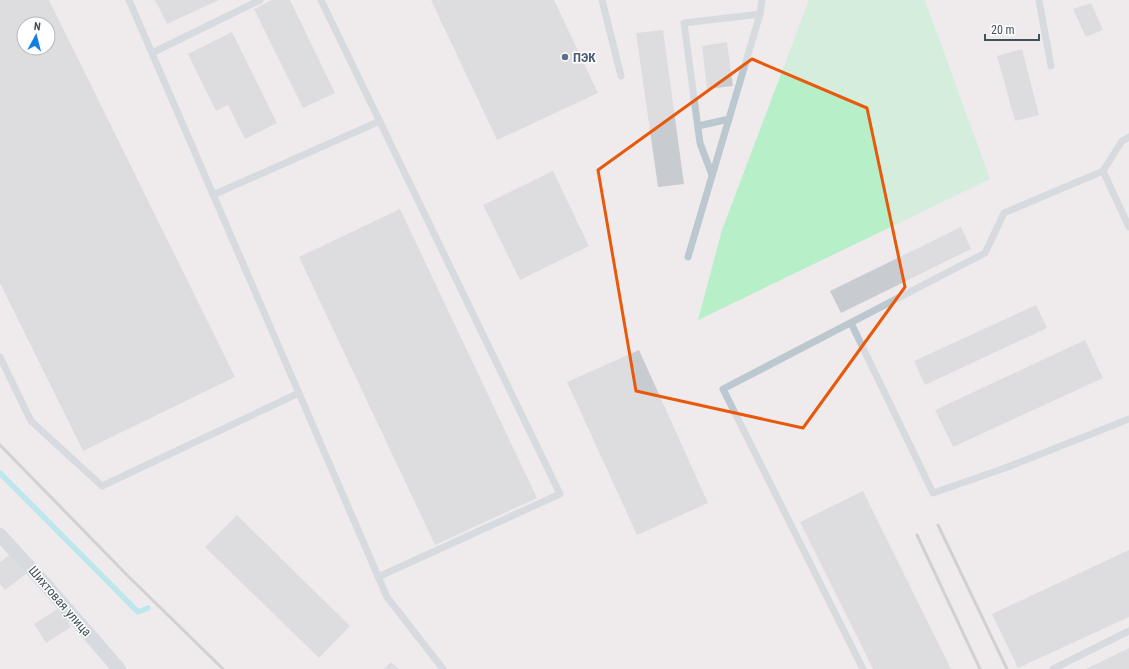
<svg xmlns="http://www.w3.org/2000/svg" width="1129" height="669" viewBox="0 0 1129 669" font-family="'Roboto Condensed',sans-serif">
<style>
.green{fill:#b6efc8}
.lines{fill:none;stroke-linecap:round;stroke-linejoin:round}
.stream{stroke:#82e1ee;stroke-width:5.5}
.building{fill:#c8ccd1;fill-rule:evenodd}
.service{stroke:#bbc8cf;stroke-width:7}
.minor{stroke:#bbc8cf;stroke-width:14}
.rail{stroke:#adb2b7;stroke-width:3}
.marked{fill:none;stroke:#e8590c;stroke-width:3;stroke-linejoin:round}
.service-dot{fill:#5c6f8a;stroke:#fff;stroke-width:1.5}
.labels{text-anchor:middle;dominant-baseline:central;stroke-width:3;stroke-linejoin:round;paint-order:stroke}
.service-label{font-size:13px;font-weight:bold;fill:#4e5e75;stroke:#fff;text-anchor:start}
.street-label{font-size:13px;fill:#435159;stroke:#fff}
</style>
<rect width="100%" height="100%" fill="#efebec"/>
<path class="green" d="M 809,0 L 925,0 L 990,179 L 698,320 L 722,230 Z"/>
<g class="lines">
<path class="stream" d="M 0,473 L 138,612 L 148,608"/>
</g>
<g class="building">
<path d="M 0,0 L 49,0 L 235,377 L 83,451 L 0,283 ZM 24,24 L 48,24 L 48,48 L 24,48 Z"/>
<path d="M 155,0 L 219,0 L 167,24 Z"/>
<path d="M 272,0 L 290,0 L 335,93 L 303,108 L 254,9 Z"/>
<path d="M 431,0 L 554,0 L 598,93 L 497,140 Z"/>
<path d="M 1091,3 L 1103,30 L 1086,37 L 1073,9 Z"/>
<path d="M 663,30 L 684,184 L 658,187 L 636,33 Z"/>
<path d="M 232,32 L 277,123 L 245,139 L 228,105 L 216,111 L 188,54 Z"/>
<path d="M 727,42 L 733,86 L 707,89 L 702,46 Z"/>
<path d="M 1022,49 L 1039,115 L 1015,121 L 997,56 Z"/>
<path d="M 553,171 L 589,246 L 520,280 L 483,205 Z"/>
<path d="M 400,209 L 537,498 L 435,545 L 299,257 Z"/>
<path d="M 961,227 L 971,249 L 841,313 L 830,291 Z"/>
<path d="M 1036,305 L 1047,328 L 925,385 L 914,361 Z"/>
<path d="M 1085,340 L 1103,378 L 953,447 L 935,410 Z"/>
<path d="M 639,350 L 708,503 L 637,535 L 567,382 Z"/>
<path d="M 863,491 L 951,669 L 873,669 L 800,522 Z"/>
<path d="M 237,515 L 350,626 L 319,658 L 205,547 Z"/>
<path d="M 1129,550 L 1129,617 L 1018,668 L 992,614 Z"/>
<path d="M 11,554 L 26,574 L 5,590 L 0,584 L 0,562 Z"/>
<path d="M 59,608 L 71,627 L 46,643 L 34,624 Z"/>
<path d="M 1129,648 L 1129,669 L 1086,669 Z"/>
<path d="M 391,662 L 399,669 L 384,669 Z"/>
</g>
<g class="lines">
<g class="service">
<path d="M 129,0 L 387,597 L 443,669"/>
<path d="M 321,0 L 560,494 L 378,577"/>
<path d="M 602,0 L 621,76"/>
<path d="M 1039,0 L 1051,66"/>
<path d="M 152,53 L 260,0"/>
<path d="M 698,126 L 729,119"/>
<path d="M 1129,137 L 1122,141 L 1103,171 L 1129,227"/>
<path d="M 712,175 L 700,143 L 684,23 L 760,14"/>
<path d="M 213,195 L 380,121"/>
<path d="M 688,257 L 760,14 L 762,0"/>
<path d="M 851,323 L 933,493 L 1005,468 L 1129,419"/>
<path d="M 0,357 L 31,421 L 102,486 L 299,393"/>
<path d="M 863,669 L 723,389 L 985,253 L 1004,213 L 1103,171"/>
<path d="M 1053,669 L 1129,631"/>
</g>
<path class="minor" d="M 0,535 L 46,585 L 119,669"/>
<g class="rail">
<path d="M 0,445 L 128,576 L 223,669"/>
<path d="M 938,525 L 1007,669"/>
<path d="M 917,535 L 980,669"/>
</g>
</g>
<path d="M0 0H1129V669H0ZM 752,59 L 867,108 L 905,287 L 803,428 L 636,391 L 598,170 Z" fill="#efebec" fill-opacity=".55" fill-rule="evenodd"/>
<path class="marked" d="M 752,59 L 867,108 L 905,287 L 803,428 L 636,391 L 598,170 Z"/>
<circle class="service-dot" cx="565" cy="57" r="4"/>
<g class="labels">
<g class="service-label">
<text x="573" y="57">ПЭК</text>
</g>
<g class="street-label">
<text transform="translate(60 601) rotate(49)">Шихтовая улица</text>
</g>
</g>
<g transform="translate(36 36) rotate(7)"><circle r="19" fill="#ffffff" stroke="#b4b9bd"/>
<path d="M0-3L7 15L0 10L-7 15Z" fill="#127fe2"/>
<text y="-6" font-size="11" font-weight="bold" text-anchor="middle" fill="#435159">N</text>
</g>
<path d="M985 34v6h54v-6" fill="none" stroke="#435159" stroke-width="2"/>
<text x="991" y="34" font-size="12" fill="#435159" stroke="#ffffff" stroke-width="3" paint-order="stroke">20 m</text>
</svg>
